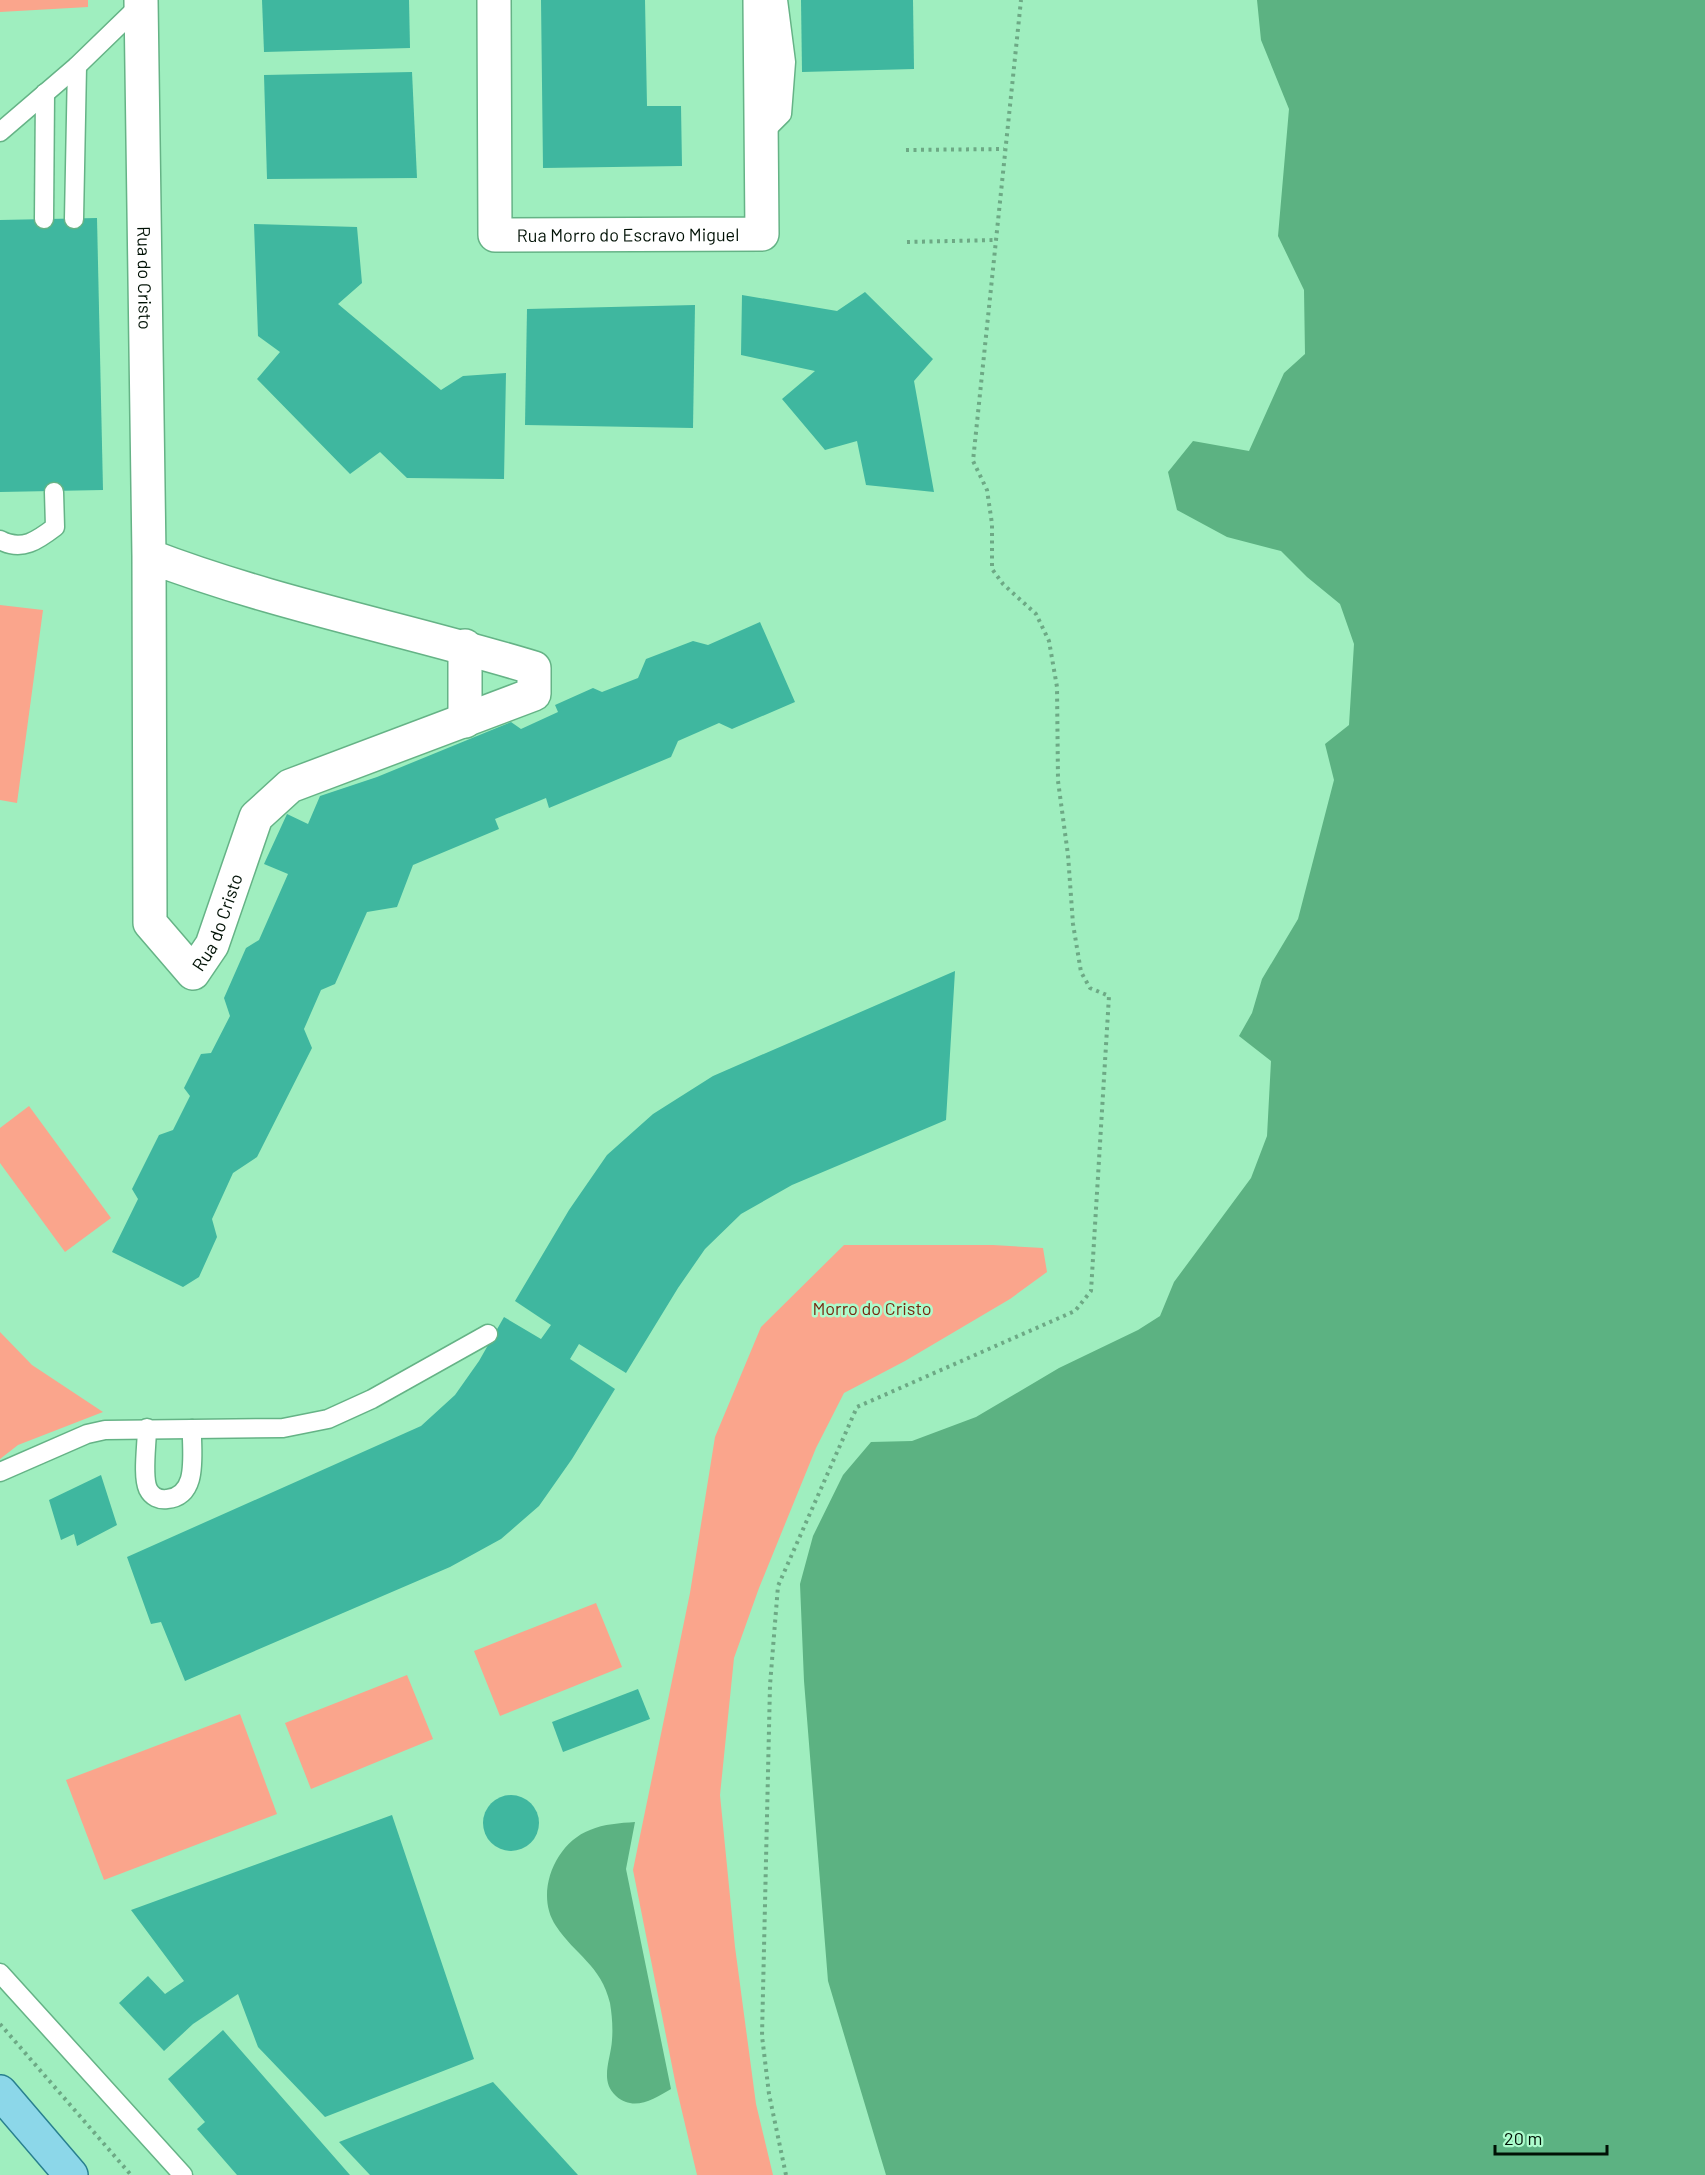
<svg xmlns="http://www.w3.org/2000/svg" width="1705" height="2175" viewBox="0 0 1705 2175" font-family="Barlow,sans-serif">
<style>
.green{fill:#faa58c}
.water{fill:#5cb282}
.building{fill:#3fb79f}
.lines{fill:none;stroke-linecap:round;stroke-linejoin:round}
.service-casing{stroke:#65b386;stroke-width:21}
.minor-casing{stroke:#65b386;stroke-width:36}
.primary-casing{stroke:#29808f;stroke-width:36}
.path{stroke:#6da985;stroke-width:4;stroke-dasharray:3 4.5;stroke-linecap:butt}
.service{stroke:#fff;stroke-width:18}
.minor{stroke:#fff;stroke-width:33}
.primary{stroke:#8cd7e9;stroke-width:33}
.labels{text-anchor:middle;dominant-baseline:central;stroke-width:5;stroke-linejoin:round;paint-order:stroke}
.street-label{font-size:18px;fill:#001105;stroke:#acfccc}
.park-label{font-size:18px;fill:#762911;stroke:#acfccc}
</style>
<rect width="100%" height="100%" fill="#9feebf"/>
<g class="green">
<path d="M 0,0 L 88,0 L 88,7 L 0,12 Z"/>
<path d="M 0,605 L 43,610 L 17,803 L 0,800 Z"/>
<path d="M 29,1106 L 111,1218 L 65,1252 L 0,1163 L 0,1128 Z"/>
<path d="M 844,1245 L 993,1245 L 1043,1248 L 1047,1272 L 1010,1299 L 905,1361 L 844,1393 L 816,1448 L 759,1588 L 734,1658 L 720,1795 L 735,1947 L 756,2104 L 773,2175 L 697,2175 L 676,2086 L 633,1870 L 690,1593 L 715,1437 L 761,1327 Z"/>
<path d="M 0,1332 L 32,1365 L 103,1412 L 18,1445 L 0,1459 Z"/>
<path d="M 596,1603 L 622,1667 L 500,1716 L 474,1651 Z"/>
<path d="M 407,1675 L 433,1739 L 311,1789 L 285,1723 Z"/>
<path d="M 240,1714 L 277,1814 L 104,1880 L 66,1780 Z"/>
</g>
<g class="water">
<path d="M 1257,0 L 1705,0 L 1705,2175 L 886,2175 L 828,1981 L 804,1681 L 800,1584 L 813,1536 L 843,1475 L 871,1442 L 912,1441 L 976,1417 L 1059,1368 L 1138,1330 L 1160,1316 L 1174,1282 L 1251,1178 L 1267,1136 L 1271,1061 L 1239,1036 L 1252,1013 L 1262,979 L 1298,919 L 1334,780 L 1325,744 L 1349,725 L 1354,644 L 1340,604 L 1307,577 L 1281,551 L 1227,537 L 1177,510 L 1168,472 L 1193,441 L 1249,451 L 1284,373 L 1305,354 L 1304,290 L 1278,236 L 1289,109 L 1261,40 Z"/>
<path d="M 635,1822 L 626,1869 L 671,2089 C 654,2099 634,2112 616,2096 C 599,2081 611,2059 612,2040 C 613,2028 612,2015 610,2003 C 601,1965 575,1955 556,1926 C 534,1894 555,1843 590,1830 C 604,1824 620,1823 635,1822 Z"/>
</g>
<g class="building">
<path d="M 262,0 L 409,0 L 410,48 L 264,52 Z"/>
<path d="M 541,0 L 645,0 L 647,106 L 681,106 L 682,166 L 543,168 Z"/>
<path d="M 801,0 L 913,0 L 914,69 L 802,72 Z"/>
<path d="M 412,72 L 417,178 L 267,179 L 264,75 Z"/>
<path d="M 97,218 L 103,490 L 0,492 L 0,220 Z"/>
<path d="M 254,224 L 357,227 L 362,283 L 338,304 L 441,390 L 463,376 L 506,373 L 504,479 L 407,478 L 380,452 L 350,474 L 257,379 L 280,352 L 258,336 Z"/>
<path d="M 865,292 L 933,359 L 914,381 L 934,492 L 866,485 L 857,441 L 825,450 L 782,399 L 815,371 L 741,355 L 742,295 L 837,311 Z"/>
<path d="M 695,305 L 693,428 L 525,425 L 527,309 Z"/>
<path d="M 760,622 L 795,702 L 732,729 L 719,723 L 678,741 L 671,757 L 549,808 L 546,798 L 495,819 L 499,829 L 413,865 L 397,907 L 367,912 L 335,984 L 321,990 L 304,1029 L 312,1048 L 257,1157 L 233,1173 L 212,1219 L 217,1237 L 199,1277 L 183,1287 L 112,1252 L 138,1199 L 132,1189 L 159,1135 L 173,1130 L 190,1096 L 184,1088 L 201,1054 L 211,1053 L 230,1016 L 224,998 L 246,948 L 259,940 L 288,874 L 264,864 L 287,814 L 308,824 L 320,796 L 377,777 L 511,722 L 521,729 L 558,712 L 555,705 L 593,688 L 602,692 L 638,678 L 646,659 L 693,641 L 708,645 Z"/>
<path d="M 955,971 L 946,1120 L 792,1185 L 741,1214 L 705,1249 L 678,1288 L 626,1373 L 579,1344 L 570,1359 L 615,1389 L 572,1459 L 539,1506 L 501,1539 L 450,1567 L 185,1681 L 161,1622 L 151,1624 L 127,1557 L 421,1426 L 455,1395 L 479,1361 L 504,1317 L 541,1339 L 551,1325 L 515,1301 L 569,1210 L 607,1155 L 653,1114 L 713,1076 Z"/>
<path d="M 101,1475 L 117,1525 L 77,1546 L 74,1534 L 61,1540 L 49,1500 Z"/>
<path d="M 638,1689 L 650,1719 L 563,1752 L 552,1722 Z"/>
<circle cx="511" cy="1823" r="28"/>
<path d="M 392,1815 L 474,2059 L 325,2117 L 258,2047 L 238,1994 L 193,2024 L 164,2051 L 119,2003 L 148,1976 L 165,1994 L 184,1981 L 131,1910 Z"/>
<path d="M 223,2030 L 350,2175 L 237,2175 L 197,2129 L 205,2122 L 168,2079 Z"/>
<path d="M 493,2082 L 578,2175 L 370,2175 L 339,2142 Z"/>
</g>
<g class="lines">
<defs>
<g id="service">
<path d="M 0,132 L 77,66 L 141,4"/>
<path d="M 761,135 L 782,114 L 786,62 L 778,0"/>
<path d="M 44,219 L 45,93"/>
<path d="M 74,219 L 77,66"/>
<path d="M 0,540 C 22,552 38,540 55,527 L 54,492"/>
<path d="M 147,1428 C 147,1444 142,1476 148,1489 C 152,1497 159,1500 167,1499 C 200,1496 191,1452 192,1429"/>
<path d="M 0,1472 L 87,1434 L 105,1430 L 283,1428 L 328,1419 L 372,1399 L 488,1334"/>
<path d="M 0,1973 L 183,2175"/>
</g>
<g id="minor">
<path id="s1" d="M 141,0 L 149,556 L 150,923 L 193,973 L 212,945 L 256,817 L 290,786 L 534,694 L 534,668 C 406,629 274,604 149,556"/>
<path id="s2" d="M 494,0 L 495,235 L 762,234 L 760,0"/>
<path d="M 465,721 L 465,646"/>
</g>
<path id="primary" d="M 0,2092 L 71,2175"/>
</defs>
<use href="#service" class="service-casing"/>
<use href="#minor" class="minor-casing"/>
<use href="#primary" class="primary-casing"/>
<g class="path">
<path d="M 906,150 L 1004,149"/>
<path d="M 907,242 L 995,240"/>
<path d="M 0,2024 L 131,2175"/>
<path d="M 786,2175 L 769,2094 L 762,2036 L 770,1685 L 778,1586 L 857,1407 L 1075,1311 L 1091,1291 L 1109,996 L 1090,988 L 1081,972 L 1073,924 L 1068,855 L 1058,781 L 1057,687 L 1049,641 L 1036,614 L 1003,584 L 992,569 L 992,524 L 987,490 L 973,461 L 1021,0"/>
</g>
<use href="#service" class="service"/>
<use href="#minor" class="minor"/>
<use href="#primary" class="primary"/>
</g>
<g class="labels">
<g class="street-label">
<text stroke="none"><textPath href="#s2" startOffset="368">Rua Morro do Escravo Miguel</textPath></text>
<text stroke="none"><textPath href="#s1" startOffset="278">Rua do Cristo</textPath></text>
<text stroke="none"><textPath href="#s1" startOffset="1046">Rua do Cristo</textPath></text>
</g>
<g class="park-label">
<text x="872" y="1308">Morro do Cristo</text>
</g>
</g>
<path d="M1495 2145v9h112v-9" fill="none" stroke="#001105" stroke-width="3"/>
<text x="1504" y="2145" font-size="18" fill="#001105" stroke="#acfccc" stroke-width="4.5" paint-order="stroke">20 m</text>
</svg>
